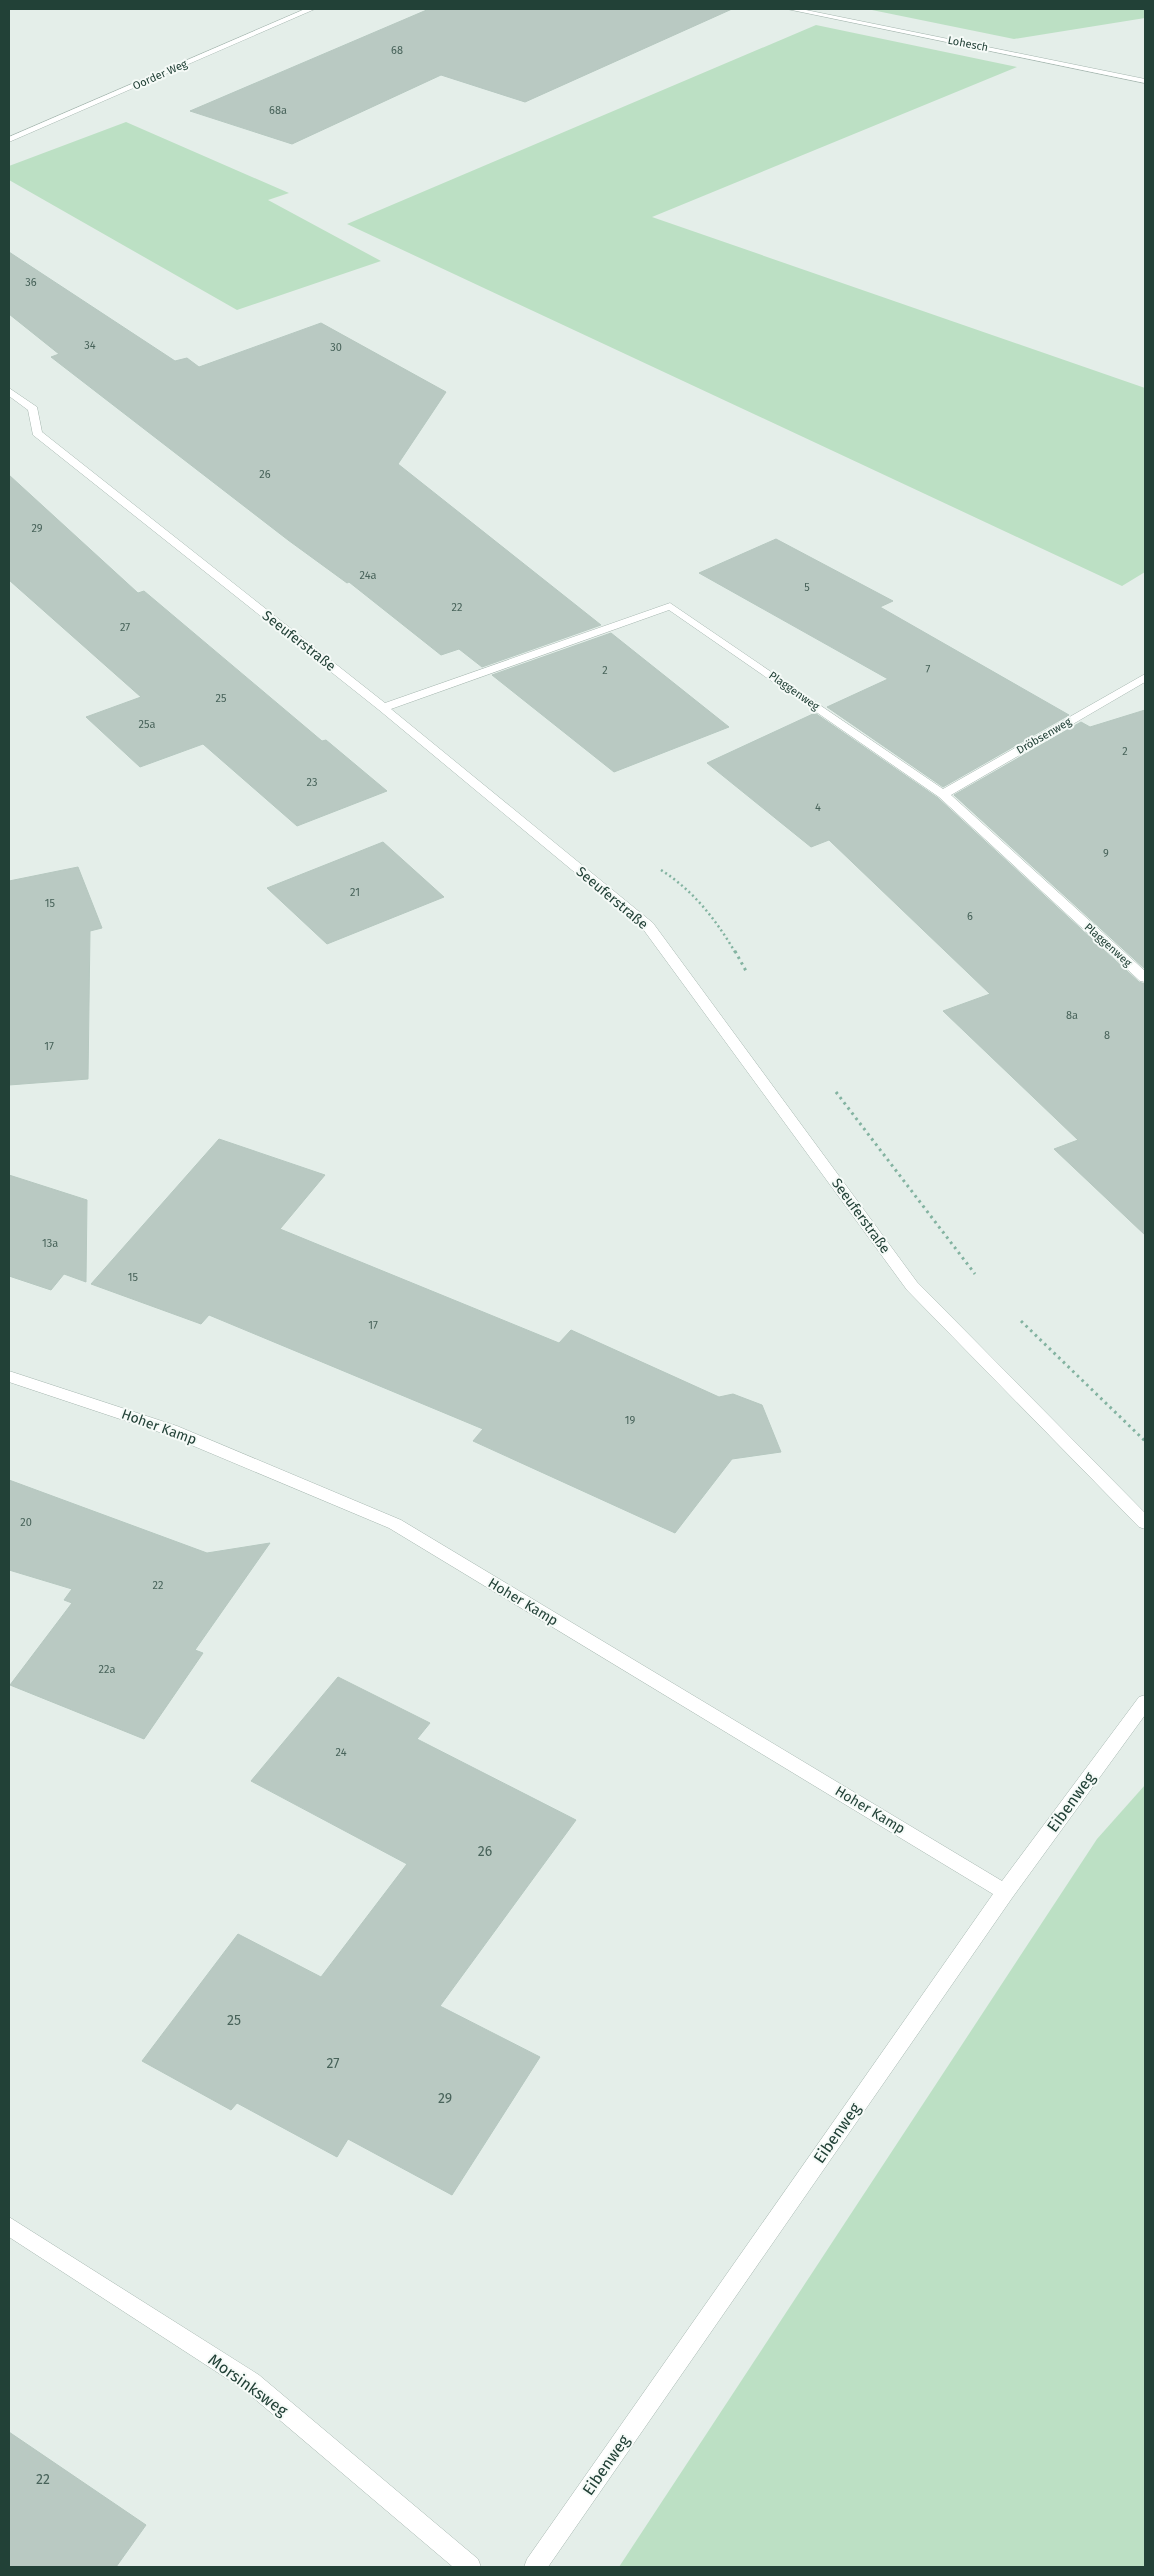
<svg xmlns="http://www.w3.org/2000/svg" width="1154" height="2576" viewBox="0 0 1154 2576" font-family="'Fira Sans',sans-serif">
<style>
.green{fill:#bce0c4}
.building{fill:#b9c9c2;stroke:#b6c8c0}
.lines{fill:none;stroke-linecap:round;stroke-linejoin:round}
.street-casing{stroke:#a6b7b0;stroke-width:1}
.path-far1{stroke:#83b3a1;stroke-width:2.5;stroke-dasharray:2 3;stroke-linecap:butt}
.path{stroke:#83b3a1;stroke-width:3;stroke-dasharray:2.5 4;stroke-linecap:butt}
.street{fill:#fff;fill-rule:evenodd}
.labels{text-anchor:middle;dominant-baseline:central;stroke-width:4;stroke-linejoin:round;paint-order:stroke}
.far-street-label{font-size:11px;fill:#224137;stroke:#f5faf7}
.number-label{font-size:11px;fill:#48635a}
.street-label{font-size:14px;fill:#224137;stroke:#f5faf7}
.near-number-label{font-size:14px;fill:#48635a}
.near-street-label{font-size:16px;fill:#224137;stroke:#f5faf7}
</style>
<rect width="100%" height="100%" fill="#e4eee9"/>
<g class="green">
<path d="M 867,9 L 1145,9 L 1145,18 L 1014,39 Z"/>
<path d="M 816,25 L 1017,67 L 652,217 L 1145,388 L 1145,572 L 1122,586 L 347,224 Z"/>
<path d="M 126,122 L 289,193 L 268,200 L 381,261 L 237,310 L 9,180 L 9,166 Z"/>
<path d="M 1145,1785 L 1145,2567 L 619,2567 L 1097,1839 Z"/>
</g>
<g class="building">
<path d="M 429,9 L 732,9 L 525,102 L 441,75 L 292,144 L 190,111 Z"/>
<path d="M 9,252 L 175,361 L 187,358 L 199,367 L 321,323 L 446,392 L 398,464 L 601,625 L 482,667 L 459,649 L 441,655 L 349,582 L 347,583 L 288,540 L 51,357 L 59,354 L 9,314 Z"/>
<path d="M 9,475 L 138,593 L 144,591 L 322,741 L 326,740 L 387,791 L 297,826 L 203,744 L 140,767 L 86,717 L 141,697 L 9,580 Z"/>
<path d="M 776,539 L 893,601 L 880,607 L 1069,715 L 943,787 L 827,707 L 888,679 L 699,573 Z"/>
<path d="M 611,633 L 729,727 L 614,772 L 492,675 Z"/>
<path d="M 1145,710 L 1145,969 L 954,795 L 1081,722 L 1090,727 Z"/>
<path d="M 815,713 L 938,798 L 1139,982 L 1145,984 L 1145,1235 L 1054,1149 L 1078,1140 L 943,1011 L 990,994 L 829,840 L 811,847 L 707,763 Z"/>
<path d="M 383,842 L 444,897 L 327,944 L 267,888 Z"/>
<path d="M 78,867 L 102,928 L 90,931 L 88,1079 L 9,1085 L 9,881 Z"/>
<path d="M 219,1139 L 325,1175 L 280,1229 L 559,1343 L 571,1330 L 719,1397 L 733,1394 L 762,1405 L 781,1452 L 732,1459 L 675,1533 L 473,1441 L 483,1429 L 209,1315 L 201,1324 L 91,1284 Z"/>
<path d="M 9,1175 L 87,1200 L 86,1282 L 64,1274 L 51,1290 L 9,1276 Z"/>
<path d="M 9,1480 L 207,1553 L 270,1543 L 195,1650 L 203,1653 L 144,1739 L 10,1685 L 72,1603 L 64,1600 L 72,1589 L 9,1570 Z"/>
<path d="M 338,1677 L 430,1723 L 417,1739 L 576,1820 L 440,2006 L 540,2057 L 452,2195 L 348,2139 L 337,2157 L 237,2103 L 231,2110 L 142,2061 L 238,1934 L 321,1977 L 407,1864 L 251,1781 Z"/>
<path d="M 9,2432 L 146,2525 L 116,2567 L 9,2567 Z"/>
</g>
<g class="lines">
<defs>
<g id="street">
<path d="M 305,9 L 315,9 L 9,142 L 9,137 Z"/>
<path d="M 787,9 L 801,9 L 1145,79 L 1145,83 Z"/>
<path d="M 9,388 L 37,407 L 42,432 L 385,703 L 670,603 L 943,789 L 1145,674 L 1145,682 L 951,795 L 1145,971 L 1145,982 L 1140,981 L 939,797 L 669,610 L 391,709 L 653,923 L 917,1282 L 1145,1513 L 1145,1529 L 1139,1527 L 907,1290 L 643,929 L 379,710 L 33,435 L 28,410 L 9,396 Z"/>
<path d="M 9,1371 L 177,1426 L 401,1520 L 1002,1881 L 1139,1697 L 1145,1695 L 1145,1715 L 1012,1898 L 548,2567 L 524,2567 L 527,2559 L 993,1894 L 389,1528 L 165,1434 L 9,1382 Z"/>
<path d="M 9,2217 L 259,2375 L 478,2559 L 481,2567 L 453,2567 L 243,2389 L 9,2237 Z"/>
</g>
</defs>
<use href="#street" class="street-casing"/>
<path class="path-far1" d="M 661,870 C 694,891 716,920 735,952"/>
<g class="path">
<path d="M 735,951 L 746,971"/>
<path d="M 836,1092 L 975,1274"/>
<path d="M 1021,1321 L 1145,1441"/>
</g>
<use href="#street" class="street"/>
</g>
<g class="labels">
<g class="far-street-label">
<text transform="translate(968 44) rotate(11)">Lohesch</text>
<text transform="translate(160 75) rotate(-24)">Oorder Weg</text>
<text transform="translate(794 691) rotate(35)">Plaggenweg</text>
<text transform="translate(1044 736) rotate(-30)">Dröbsenweg</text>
<text transform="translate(1108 945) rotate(42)">Plaggenweg</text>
</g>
<g class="number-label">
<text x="397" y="50">68</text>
<text x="278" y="110">68a</text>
<text x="31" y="282">36</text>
<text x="90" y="345">34</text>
<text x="336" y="347">30</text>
<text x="265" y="474">26</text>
<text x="37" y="528">29</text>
<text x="368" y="575">24a</text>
<text x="807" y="587">5</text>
<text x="457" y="607">22</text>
<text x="125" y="627">27</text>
<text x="928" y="669">7</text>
<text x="605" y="670">2</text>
<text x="221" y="698">25</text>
<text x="147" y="724">25a</text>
<text x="1125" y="751">2</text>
<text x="312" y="782">23</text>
<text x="818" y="807">4</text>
<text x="1106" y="853">9</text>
<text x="355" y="892">21</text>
<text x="50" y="903">15</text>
<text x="970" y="916">6</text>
<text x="1072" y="1015">8a</text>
<text x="1107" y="1035">8</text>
<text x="49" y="1046">17</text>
<text x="50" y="1243">13a</text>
<text x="133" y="1277">15</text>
<text x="373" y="1325">17</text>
<text x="630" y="1420">19</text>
<text x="26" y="1522">20</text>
<text x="158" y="1585">22</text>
<text x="107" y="1669">22a</text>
<text x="341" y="1752">24</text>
</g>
<g class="street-label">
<text transform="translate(299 641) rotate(38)">Seeuferstraße</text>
<text transform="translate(612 898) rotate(40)">Seeuferstraße</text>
<text transform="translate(861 1216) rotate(54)">Seeuferstraße</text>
<text transform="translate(159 1427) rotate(20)">Hoher Kamp</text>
<text transform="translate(523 1602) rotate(31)">Hoher Kamp</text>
<text transform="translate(870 1810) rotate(31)">Hoher Kamp</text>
</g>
<g class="near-number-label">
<text x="485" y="1851">26</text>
<text x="234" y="2020">25</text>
<text x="333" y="2063">27</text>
<text x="445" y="2098">29</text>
<text x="43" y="2479">22</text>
</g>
<g class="near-street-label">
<text transform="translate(1071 1802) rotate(-54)">Eibenweg</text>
<text transform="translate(837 2133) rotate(-55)">Eibenweg</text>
<text transform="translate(248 2385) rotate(36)">Morsinksweg</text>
<text transform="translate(606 2465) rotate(-55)">Eibenweg</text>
</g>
</g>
<rect width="1154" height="2576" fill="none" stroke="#224137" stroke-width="20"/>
</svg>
